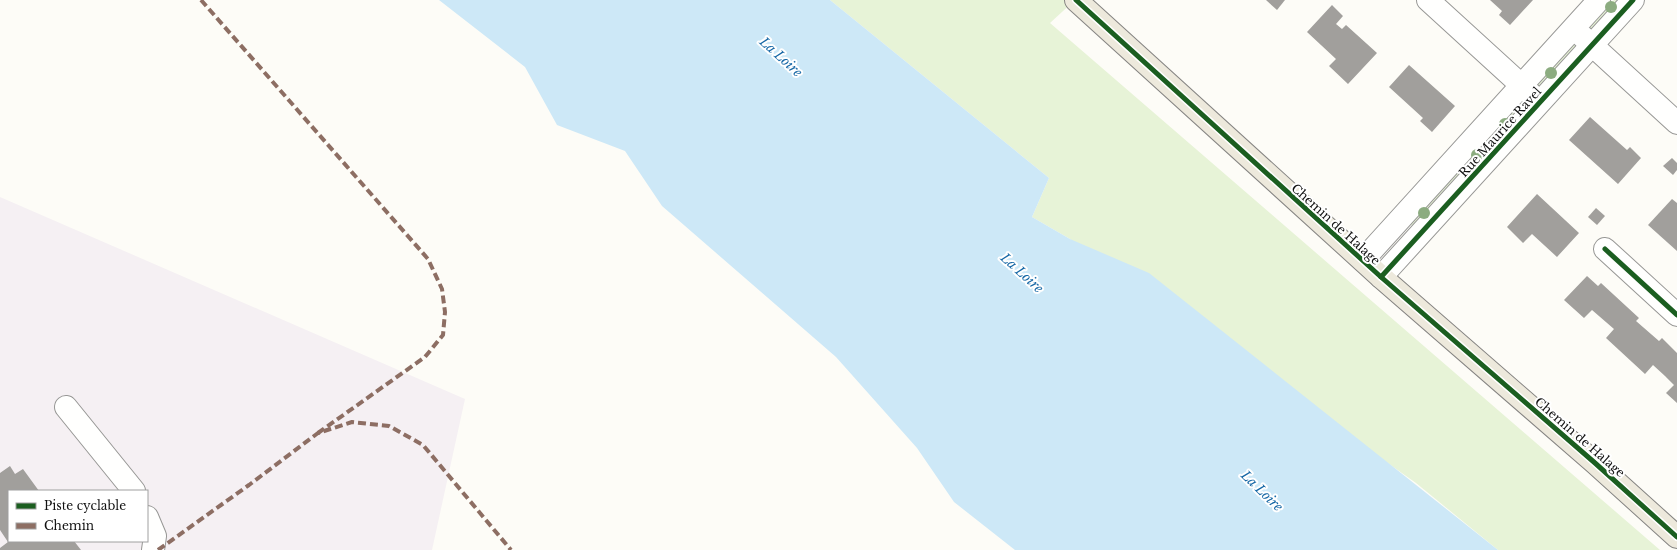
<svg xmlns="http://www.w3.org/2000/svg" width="1677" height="550" viewBox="0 0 1677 550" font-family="'Libre Baskerville',serif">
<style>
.industrial{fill:#f5f0f3;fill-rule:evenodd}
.green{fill:#e7f3d7}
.water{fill:#cde8f7}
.building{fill:#a19f9c}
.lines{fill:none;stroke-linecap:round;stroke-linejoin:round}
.minor-casing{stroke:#979795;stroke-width:24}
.major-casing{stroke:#858482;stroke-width:24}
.minor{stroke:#fffffe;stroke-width:22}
.major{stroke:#ede9dc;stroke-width:22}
.quiet{stroke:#8d6e63;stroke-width:4;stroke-dasharray:8 4;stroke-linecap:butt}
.cycleway-casing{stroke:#fff;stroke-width:8}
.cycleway{stroke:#1b5e20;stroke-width:5}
.tree{fill:#8cac80}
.labels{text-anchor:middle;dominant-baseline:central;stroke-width:4;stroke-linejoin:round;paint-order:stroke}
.street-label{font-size:12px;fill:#111;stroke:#fff}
.water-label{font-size:13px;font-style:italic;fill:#1768a6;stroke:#fff}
</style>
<rect width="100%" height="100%" fill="#fdfcf7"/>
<path class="industrial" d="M 0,197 L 465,399 L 432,550 L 0,550 ZM 9,491 L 147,491 L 147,541 L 9,541 Z"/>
<g class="green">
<path d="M 830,0 L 1075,0 L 1050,23 L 1660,550 L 1498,550 L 1416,483 L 1070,239 L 1032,217 L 1049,178 Z"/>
<path d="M 1614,0 L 1622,0 L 1415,228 L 1410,224 Z"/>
</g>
<path class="water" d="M 439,0 L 830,0 L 1049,178 L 1032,217 L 1070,239 L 1149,273 L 1498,550 L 1015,550 L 954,502 L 917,448 L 836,357 L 662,206 L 625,151 L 557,125 L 525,67 Z"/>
<g class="building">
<path d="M 1266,0 L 1285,0 L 1277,10 Z"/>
<path d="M 1490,0 L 1533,0 L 1510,25 L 1499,15 L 1502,11 Z"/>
<path d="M 1332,5 L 1343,16 L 1336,24 L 1342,29 L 1346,25 L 1377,53 L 1348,84 L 1329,66 L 1336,59 L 1307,32 Z"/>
<path d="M 1409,65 L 1455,106 L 1432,132 L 1420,121 L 1423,118 L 1389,87 Z"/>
<path d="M 1590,117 L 1627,150 L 1630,147 L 1641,158 L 1618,184 L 1569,140 Z"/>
<path d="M 1672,158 L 1677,163 L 1677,170 L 1673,175 L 1663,166 Z"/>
<path d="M 1537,194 L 1579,233 L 1557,257 L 1532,234 L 1523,243 L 1507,227 Z"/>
<path d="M 1672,199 L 1677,203 L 1677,251 L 1648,225 Z"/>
<path d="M 1596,208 L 1605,216 L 1597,225 L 1588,217 Z"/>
<path d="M 1587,276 L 1598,286 L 1601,283 L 1639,318 L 1636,321 L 1659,341 L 1662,338 L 1677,353 L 1677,403 L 1666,393 L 1674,385 L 1665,376 L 1653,365 L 1645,374 L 1606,338 L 1614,329 L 1592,310 L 1584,318 L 1564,300 Z"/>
<path d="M 10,466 L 15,474 L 23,469 L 39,491 L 9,491 L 9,541 L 74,541 L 81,550 L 0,550 L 0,548 L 8,542 L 0,530 L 0,473 Z"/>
</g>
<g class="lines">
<defs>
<g id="minor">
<path d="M 1428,0 L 1532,95"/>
<path d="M 1582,36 L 1677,123"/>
<path d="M 1605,249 L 1677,315"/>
<path d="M 1363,260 L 1599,0"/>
<path d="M 1381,277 L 1633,0"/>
<path d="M 66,407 L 134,491"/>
<path d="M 147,517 L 155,536 L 153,550"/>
</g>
<path id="major" d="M 1076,0 L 1381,277 L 1595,463 L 1677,537"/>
</defs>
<use href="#minor" class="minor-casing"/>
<use href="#major" class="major-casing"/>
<use href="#minor" class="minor"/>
<use href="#major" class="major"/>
<g class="quiet">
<path d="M 201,0 L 428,259 L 442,289 L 445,312 L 443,335 L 425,357 L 318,433"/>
<path d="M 158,550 L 249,485 L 318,433 L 352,422 L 389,426 L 423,445 L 511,550"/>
</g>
<defs>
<g id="cycleway">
<path d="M 1076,0 L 1381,277 L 1595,463 L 1677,537"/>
<path d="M 1605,249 L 1677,315"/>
<path d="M 1381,277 L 1633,0"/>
</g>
</defs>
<use href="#cycleway" class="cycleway-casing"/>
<use href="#cycleway" class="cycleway"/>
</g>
<g class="tree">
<circle cx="1611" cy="7" r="6"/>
<circle cx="1551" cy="73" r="6"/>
<circle cx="1505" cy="124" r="6"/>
<circle cx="1477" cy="155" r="6"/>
<circle cx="1424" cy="213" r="6"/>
</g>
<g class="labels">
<g class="street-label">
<text transform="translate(1500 132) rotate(-48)">Rue Maurice Ravel</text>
<text transform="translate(1336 224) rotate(42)">Chemin de Halage</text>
<text transform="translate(1580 437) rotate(41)">Chemin de Halage</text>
</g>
<g class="water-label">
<text transform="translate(781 57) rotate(42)">La Loire</text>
<text transform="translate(1022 273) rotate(42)">La Loire</text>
<text transform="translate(1262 491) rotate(44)">La Loire</text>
</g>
</g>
<rect x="8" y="490" width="140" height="52" fill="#ffffff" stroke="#a0a0a0"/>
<rect x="16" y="503" width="20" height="6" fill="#1b5e20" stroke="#a0a0a0"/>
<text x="44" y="510" font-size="12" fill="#111111">Piste cyclable</text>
<rect x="16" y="523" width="20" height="6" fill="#8d6e63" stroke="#a0a0a0"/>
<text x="44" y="530" font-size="12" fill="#111111">Chemin</text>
</svg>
